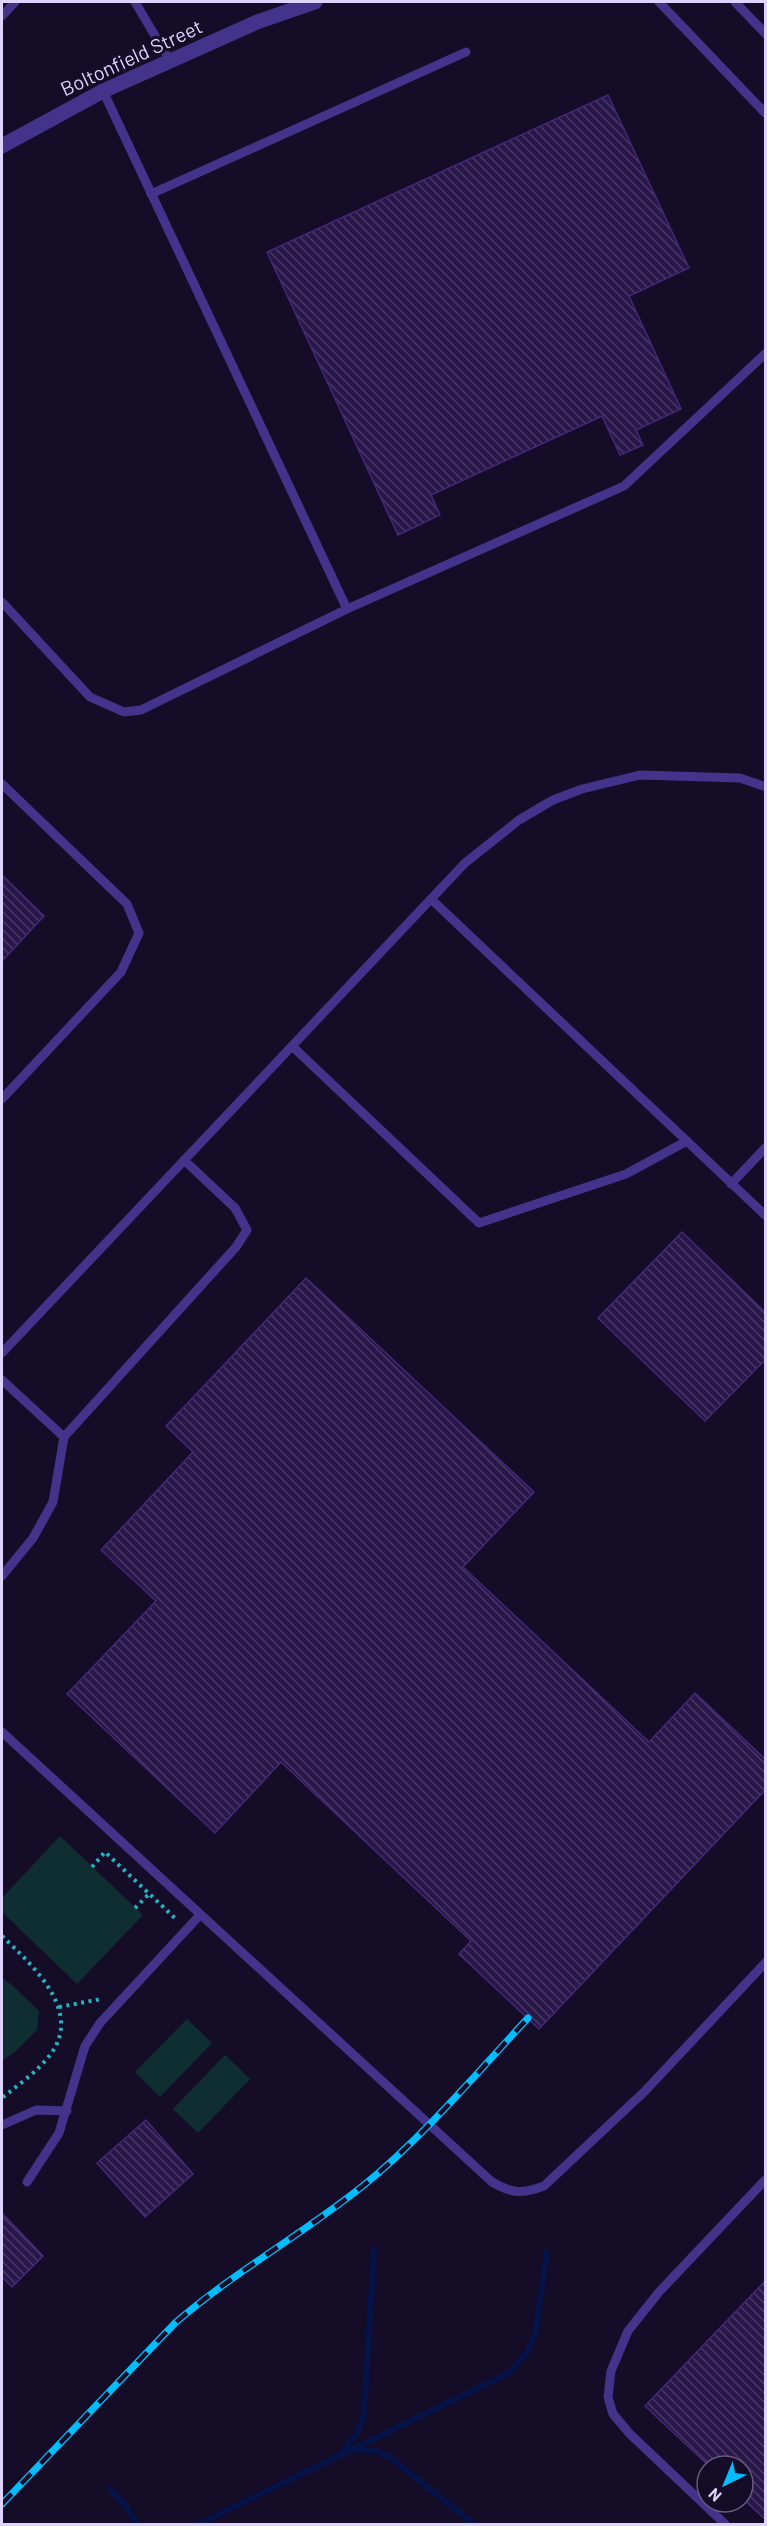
<svg xmlns="http://www.w3.org/2000/svg" width="767" height="2526" viewBox="0 0 767 2526" font-family="Barlow,sans-serif">
<style>
.grass{fill:#0f2e32}
.lines{fill:none;stroke-linecap:round;stroke-linejoin:round}
.stream{stroke:#051348;stroke-width:6}
.building{fill:url(#building-back-hatch);stroke:#442778;stroke-width:1.5}
.path{stroke:#23b3c2;stroke-width:4;stroke-dasharray:3 4.5;stroke-linecap:butt}
.lane{stroke:#44338a;stroke-width:9}
.street{stroke:#44338a;stroke-width:15}
.rail-casing{stroke:#00bdfe;stroke-width:7}
.rail{stroke:#150d27;stroke-width:4.5;stroke-dasharray:14;stroke-linecap:butt}
.labels{text-anchor:middle;dominant-baseline:central;stroke-width:6;stroke-linejoin:round;paint-order:stroke}
.street-label{font-size:20px;fill:#dfd3ff;stroke:#150d27}
</style>
<defs>
<pattern id="building-back-hatch" width="6" height="6" patternUnits="userSpaceOnUse" patternTransform="scale(1.5)"><rect width="6" height="6" fill="#29174a"/><path d="M-1 5l2 2M0 0l6 6M5-1l2 2" fill="none" stroke="#483865"/></pattern>
</defs>
<rect width="100%" height="100%" fill="#150d27"/>
<g class="grass">
<path d="M 60,1836 L 143,1915 L 77,1984 L 2,1912 L 2,1898 Z"/>
<path d="M 2,1978 L 12,1985 L 39,2011 L 37,2030 L 16,2051 L 2,2061 Z"/>
<path d="M 187,2019 L 212,2043 L 160,2097 L 135,2072 Z"/>
<path d="M 225,2055 L 250,2079 L 198,2133 L 173,2109 Z"/>
</g>
<g class="lines">
<g class="stream">
<path d="M 356,2450 L 377,2451 L 391,2458 L 474,2524"/>
<path d="M 343,2452 L 357,2433 L 364,2415 L 374,2249"/>
<path d="M 110,2489 L 125,2505 L 137,2524"/>
<path d="M 199,2524 L 509,2373 L 529,2349 L 535,2334 L 547,2252"/>
</g>
</g>
<g class="building">
<path d="M 608,95 L 689,268 L 629,296 L 681,409 L 636,430 L 643,445 L 620,455 L 602,416 L 431,495 L 440,515 L 398,535 L 267,252 Z"/>
<path d="M 2,875 L 44,916 L 2,961 Z"/>
<path d="M 682,1232 L 766,1313 L 766,1359 L 705,1421 L 598,1318 Z"/>
<path d="M 306,1278 L 534,1492 L 463,1567 L 649,1742 L 695,1693 L 766,1760 L 766,1789 L 539,2029 L 459,1954 L 471,1941 L 281,1762 L 215,1833 L 67,1694 L 156,1601 L 101,1550 L 193,1452 L 166,1426 Z"/>
<path d="M 146,2120 L 193,2174 L 145,2217 L 97,2163 Z"/>
<path d="M 2,2213 L 43,2256 L 12,2287 L 2,2277 Z"/>
<path d="M 766,2280 L 766,2520 L 743,2499 L 743,2466 L 709,2466 L 645,2406 Z"/>
</g>
<g class="lines">
<g class="path">
<path d="M 92,1867 L 105,1852 L 177,1920"/>
<path d="M 135,1908 L 149,1894"/>
<path d="M 2,1936 C 32,1965 84,2011 50,2055 C 37,2072 18,2085 2,2098"/>
<path d="M 59,2007 L 101,1999"/>
</g>
<g class="lane">
<path d="M 135,2 L 170,61"/>
<path d="M 659,2 L 766,114"/>
<path d="M 735,2 L 766,34"/>
<path d="M 2,16 L 15,2"/>
<path d="M 103,91 L 347,609 L 624,486 L 766,353"/>
<path d="M 151,194 L 466,52"/>
<path d="M 2,602 L 90,697 L 124,712 L 141,710 L 347,609"/>
<path d="M 2,784 L 127,904 L 139,933 L 121,972 L 2,1099"/>
<path d="M 431,899 L 766,1216"/>
<path d="M 292,1046 L 479,1223 L 626,1174 L 687,1141"/>
<path d="M 731,1184 L 766,1147"/>
<path d="M 2,1353 L 465,863 L 519,820 L 553,800 L 582,789 L 640,775 L 740,778 L 766,787"/>
<path d="M 2,1380 L 64,1437"/>
<path d="M 2,1576 L 33,1538 L 53,1502 L 64,1437 L 236,1247 L 247,1230 L 235,1208 L 184,1160"/>
<path d="M 2,1732 L 492,2182 C 513,2194 522,2194 544,2186 L 645,2091 L 766,1962"/>
<path d="M 2,2125 L 36,2110 L 67,2111"/>
<path d="M 27,2182 L 59,2133 L 85,2046 L 100,2023 L 199,1916"/>
<path d="M 725,2524 L 630,2434 L 613,2414 L 608,2397 L 611,2371 L 628,2331 L 659,2292 L 766,2179"/>
</g>
<path class="street" d="M 2,146 L 103,91 L 257,22 L 315,2"/>
<defs>
<path id="rail" d="M 2,2504 L 175,2323 C 234,2272 303,2234 364,2185 C 424,2136 475,2075 528,2018"/>
</defs>
<use href="#rail" class="rail-casing"/>
<use href="#rail" class="rail"/>
</g>
<g class="labels">
<g class="street-label">
<text transform="translate(131 57) rotate(-25)">Boltonfield Street</text>
</g>
</g>
<rect width="767" height="2526" fill="none" stroke="#dfd3ff" stroke-width="6"/>
<g transform="translate(725 2484) rotate(223)"><circle r="28" fill="#150d27" stroke="#665c7d" stroke-width="1.5"/>
<path d="M0-4.5L10 22L0 15L-10 22Z" fill="#00bdfe"/>
<text y="-9" font-size="16" font-weight="bold" text-anchor="middle" fill="#dfd3ff">N</text>
</g>
</svg>
